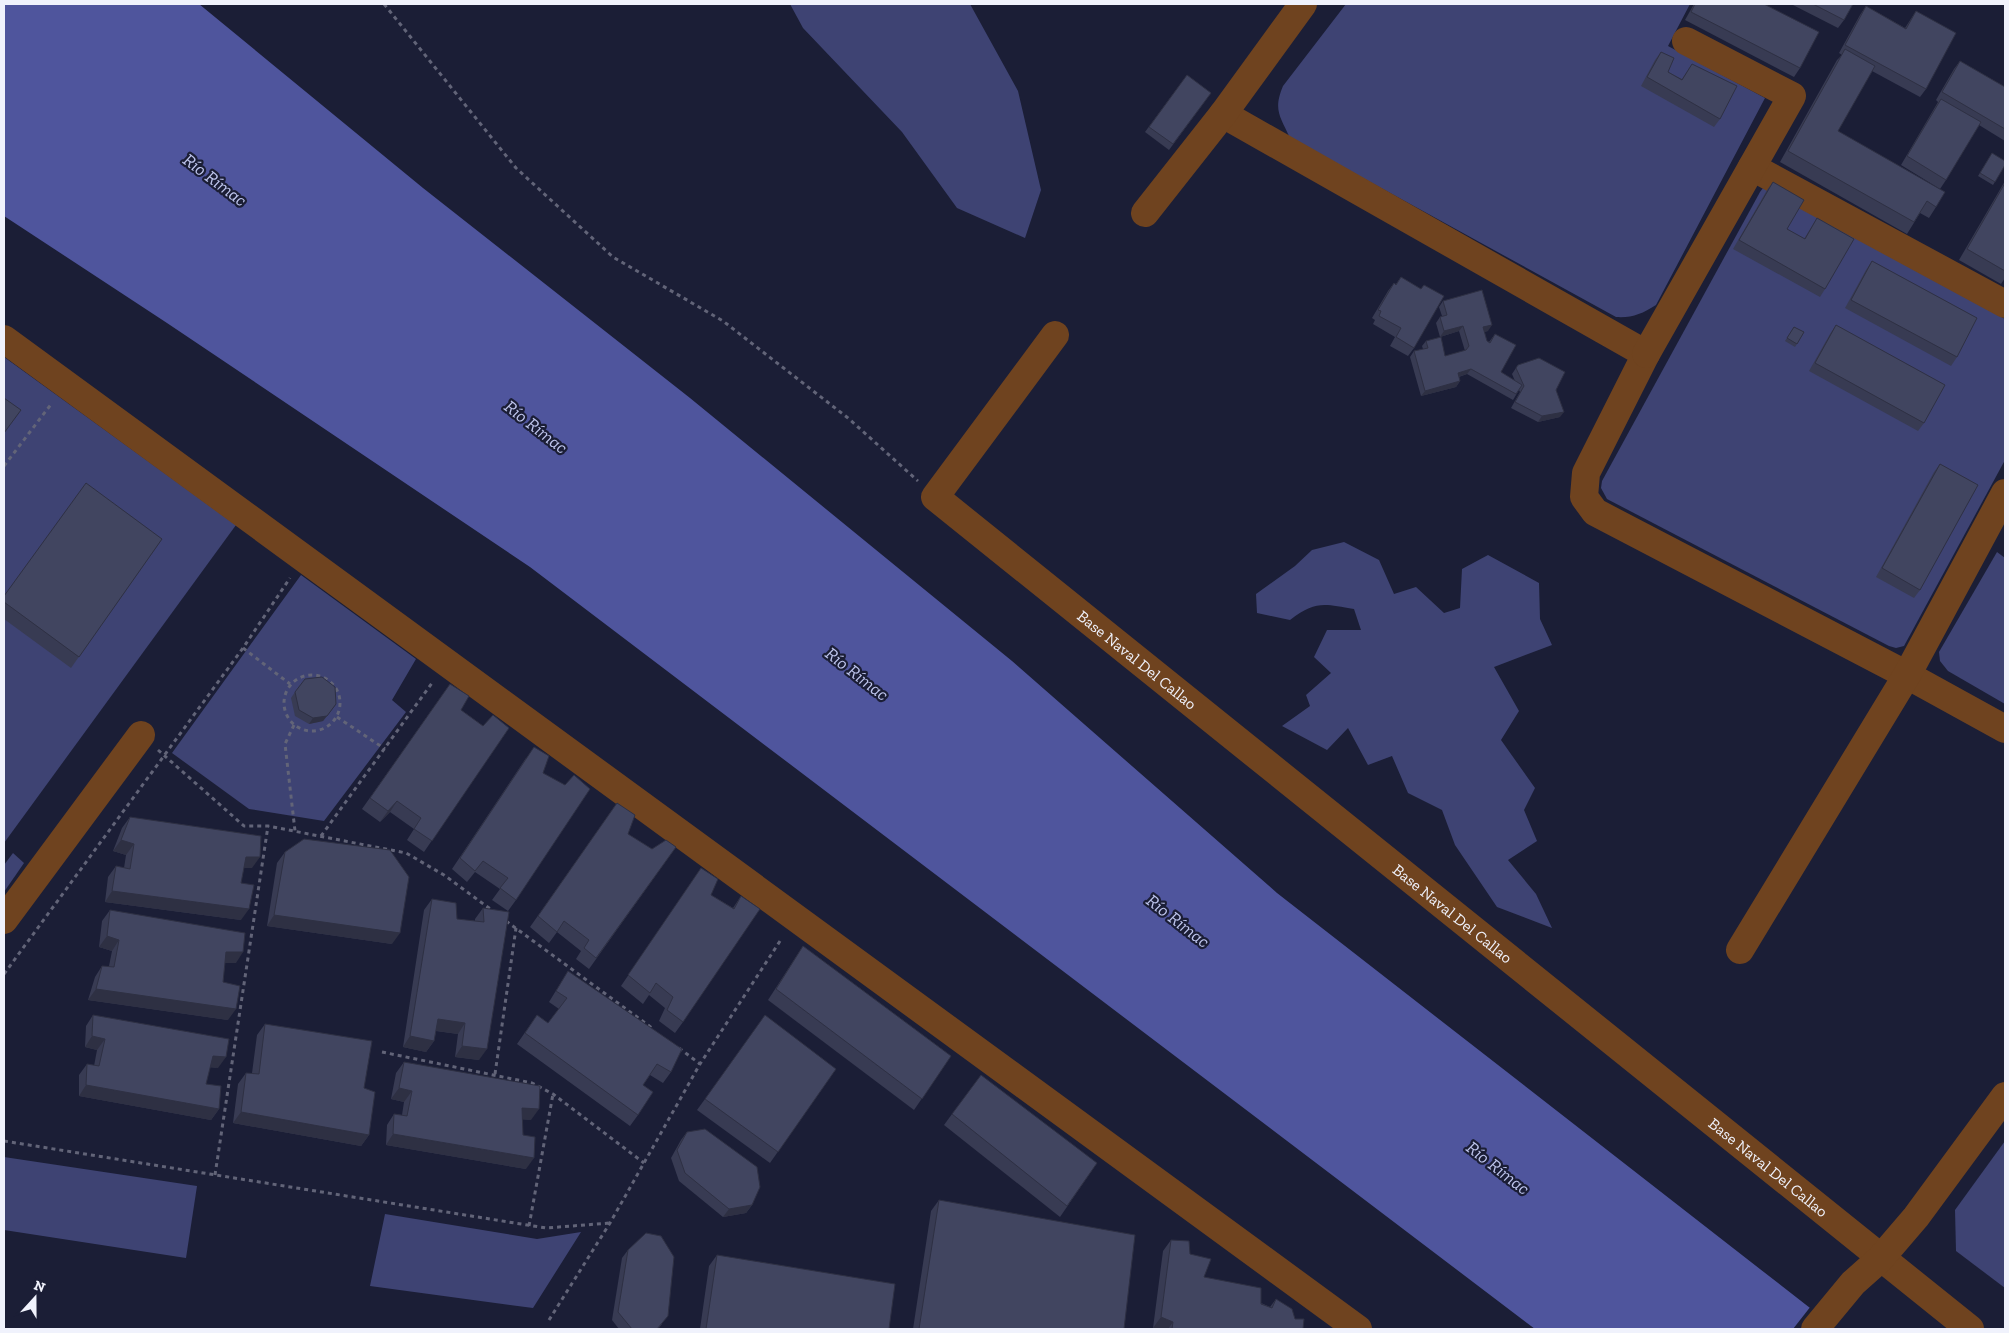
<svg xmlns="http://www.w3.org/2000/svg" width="2009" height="1333" viewBox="0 0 2009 1333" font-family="'Zilla Slab',serif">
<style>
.green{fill:#3e4373}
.water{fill:#4f559d}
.pier{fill:#1b1e36}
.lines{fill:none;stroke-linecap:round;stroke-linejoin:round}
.path{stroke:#626478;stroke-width:3;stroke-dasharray:4 4;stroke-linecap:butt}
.minor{stroke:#6f431f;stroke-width:28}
.wall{fill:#383b53}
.shaded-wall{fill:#2e3043}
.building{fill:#414560;stroke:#2e3043}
.labels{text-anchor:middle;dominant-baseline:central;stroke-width:4.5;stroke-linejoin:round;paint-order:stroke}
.street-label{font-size:16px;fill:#f0f2fc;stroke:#1b1e36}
.water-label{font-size:18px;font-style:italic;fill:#bec5ed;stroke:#1b1e36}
</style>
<rect width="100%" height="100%" fill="#1b1e36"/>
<g class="green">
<path d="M 790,4 L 970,4 L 1018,91 L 1041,190 L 1025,238 L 957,208 L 902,132 L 803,28 Z"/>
<path d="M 1346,4 L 1690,4 L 1668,46 L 1765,98 L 1656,305 C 1642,314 1632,318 1616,317 L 1290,138 C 1280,116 1273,110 1283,86 Z"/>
<path d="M 1763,188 L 2005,319 L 2005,460 L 1904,646 L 1896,648 L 1889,646 L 1607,499 L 1601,488 L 1602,481 L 1760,192 Z"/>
<path d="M 4,357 L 236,525 L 4,843 Z"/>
<path d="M 1344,542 L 1379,560 L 1394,594 L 1416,587 L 1444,613 L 1460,608 L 1462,569 L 1488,555 L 1539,583 L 1540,619 L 1552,645 L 1494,667 L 1519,711 L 1501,740 L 1535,788 L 1524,810 L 1537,841 L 1508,860 L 1536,894 L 1552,928 L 1497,907 L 1455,845 L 1442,810 L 1408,793 L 1392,756 L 1368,765 L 1348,728 L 1327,750 L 1282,726 L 1310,706 L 1306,695 L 1331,673 L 1314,657 L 1327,630 L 1361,630 L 1354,609 C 1324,604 1316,600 1290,620 L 1257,613 L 1256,594 L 1295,566 L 1312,550 Z"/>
<path d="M 1997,552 L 2005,558 L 2005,704 L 1948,671 L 1940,661 L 1939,652 Z"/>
<path d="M 301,575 L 416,659 L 392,700 L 406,712 L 324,821 L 249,809 L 172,753 Z"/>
<path d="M 13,853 L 24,863 L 4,892 L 4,865 Z"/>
<path d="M 2005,1141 L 2005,1288 L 1956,1251 L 1955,1210 Z"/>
<path d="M 4,1157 L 197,1186 L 186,1258 L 4,1230 Z"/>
<path d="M 385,1214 L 537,1239 L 581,1232 L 533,1308 L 370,1286 Z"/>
</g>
<path class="water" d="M 4,4 L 199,4 L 423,188 L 690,398 L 1012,661 L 1277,893 L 1837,1329 L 1535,1329 L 530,567 L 167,323 L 4,216 Z"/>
<path class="pier" d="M 1811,1306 L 1838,1327 L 1837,1329 L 1793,1329 Z"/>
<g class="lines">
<g class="path">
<path d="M 384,4 L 516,168 L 613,257 L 723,321 L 848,418 L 918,481"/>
<path d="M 4,466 L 52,403"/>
<path d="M 243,648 L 290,684"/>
<circle cx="312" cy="703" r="28"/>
<path d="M 337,717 L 385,749"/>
<path d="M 294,725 L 285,744 L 295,831"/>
<path d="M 158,750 L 244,826 L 268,826 L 406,853 L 444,875 L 493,911"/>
<path d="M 321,836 L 432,683"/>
<path d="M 506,921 L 652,1028"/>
<path d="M 4,974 L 243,648 L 290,578"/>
<path d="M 679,1048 L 700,1064"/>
<path d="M 382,1052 L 532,1083 L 553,1094 L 644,1163"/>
<path d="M 495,1074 L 516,928"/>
<path d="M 4,1141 L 546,1228 L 610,1223"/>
<path d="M 215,1175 L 268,826"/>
<path d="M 529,1226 L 553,1094"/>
<path d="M 549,1320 L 610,1223 L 700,1064 L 782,938"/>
</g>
<g class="minor">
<path d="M 1223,114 L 1646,354 L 1586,473 L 1584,497 L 1595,512 L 1907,675 L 2005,729"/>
<path d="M 1752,167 L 2005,304"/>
<path d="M 1145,213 L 1223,114 L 1303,4"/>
<path id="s1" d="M 1055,335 L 935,497 L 1970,1329"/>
<path d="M 4,339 L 1358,1329"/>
<path d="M 1646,354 L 1792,96 L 1686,41"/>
<path d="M 4,920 L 141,735"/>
<path d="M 1740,950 L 1907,675 L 2005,493"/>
<path d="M 1815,1329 L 1853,1283 L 1880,1259 L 1916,1217 L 2005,1096"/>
</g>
</g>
<g class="wall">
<path d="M 1694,4 L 1764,4 L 1800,68 L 1794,77 L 1685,20 Z"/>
<path d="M 1791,4 L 1853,4 L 1844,20 L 1838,28 Z"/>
<path d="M 1866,6 L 1905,28 L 1916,11 L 1926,89 L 1920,97 L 1872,71 L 1838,131 L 1936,207 L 1929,218 L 1920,213 L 1907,234 L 1780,162 L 1837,60 L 1842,55 L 1839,53 L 1860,15 Z"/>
<path d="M 1661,52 L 1668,72 L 1682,79 L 1692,64 L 1720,119 L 1714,127 L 1641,86 L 1655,60 Z"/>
<path d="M 1960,61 L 2005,87 L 2005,141 L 1979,125 L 1946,180 L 1940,189 L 1901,165 L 1938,102 L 1936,100 L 1954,69 Z"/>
<path d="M 1187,75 L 1211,93 L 1169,150 L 1145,132 Z"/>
<path d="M 1992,153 L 2005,165 L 1993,185 L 1978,176 Z"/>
<path d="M 2005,181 L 2005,278 L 2001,284 L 1959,260 Z"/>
<path d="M 1773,182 L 1787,229 L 1804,239 L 1817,218 L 1825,289 L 1820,297 L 1733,249 L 1767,190 Z"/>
<path d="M 1872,261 L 1957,357 L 1951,366 L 1845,308 L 1866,270 Z"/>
<path d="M 1401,277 L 1421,289 L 1424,285 L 1414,348 L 1408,356 L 1390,346 L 1395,337 L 1373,324 L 1375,320 L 1372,318 L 1388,291 L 1394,283 L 1396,284 Z"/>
<path d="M 1443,301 L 1488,331 L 1484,332 L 1487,341 L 1489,342 L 1495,334 L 1501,372 L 1515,381 L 1512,374 L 1518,365 L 1556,390 L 1560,417 L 1538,422 L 1511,408 L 1520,392 L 1519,390 L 1513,400 L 1467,374 L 1459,377 L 1460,381 L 1456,387 L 1421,396 L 1410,357 L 1414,351 L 1423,349 L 1422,346 L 1426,341 L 1445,356 L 1465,351 L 1459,331 L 1440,337 L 1436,323 L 1440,317 L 1442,316 L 1439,307 Z"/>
<path d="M 1836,325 L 1924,423 L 1918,431 L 1809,371 L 1830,334 Z"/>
<path d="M 1794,327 L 1804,332 L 1795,347 L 1785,341 Z"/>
<path d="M 1940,464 L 1920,590 L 1914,598 L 1876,577 L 1934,472 Z"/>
<path d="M 162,539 L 71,668 L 4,619 L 4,596 Z"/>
<path d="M 450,684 L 461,710 L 483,726 L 509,728 L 424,852 L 407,840 L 414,829 L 390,812 L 380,822 L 362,809 Z"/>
<path d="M 295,692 L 336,704 L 323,721 L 309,724 L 295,716 L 291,698 Z"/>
<path d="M 526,758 L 543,773 L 516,900 L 508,911 L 492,900 L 500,889 L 475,872 L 467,882 L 452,869 Z"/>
<path d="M 617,803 L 628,834 L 652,849 L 676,847 L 589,969 L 576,959 L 581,951 L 557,932 L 549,943 L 530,927 Z"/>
<path d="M 130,817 L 252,868 L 244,868 L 241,883 L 241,920 L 105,902 L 108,877 L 116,866 L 124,868 L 126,855 L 113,851 L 122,828 Z"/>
<path d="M 285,852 L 392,944 L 267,926 L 277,863 Z"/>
<path d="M 701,868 L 711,895 L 733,908 L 741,896 L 683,1022 L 675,1033 L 659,1021 L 665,1008 L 649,995 L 643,1004 L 621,986 Z"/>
<path d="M 432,899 L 457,919 L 475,921 L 475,919 L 483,908 L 509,912 L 479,1060 L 455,1057 L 458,1034 L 436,1031 L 434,1041 L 426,1052 L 403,1047 L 424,910 Z"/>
<path d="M 110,910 L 236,963 L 225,963 L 223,982 L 228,1020 L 88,1000 L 95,977 L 102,966 L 109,966 L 112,951 L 99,947 L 102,921 Z"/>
<path d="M 803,946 L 951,1056 L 914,1110 L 768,1000 Z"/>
<path d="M 568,971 L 671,1072 L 663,1083 L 650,1075 L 643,1085 L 638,1115 L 630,1126 L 517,1044 L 537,1015 L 548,1023 L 559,1009 L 549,1002 Z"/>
<path d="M 93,1015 L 218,1068 L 210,1067 L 206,1084 L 219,1109 L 211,1120 L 79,1096 L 79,1075 L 87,1064 L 94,1066 L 97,1050 L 85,1047 L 86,1026 Z"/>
<path d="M 265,1024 L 364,1088 L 369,1135 L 361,1146 L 233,1123 L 238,1084 L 246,1073 L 252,1073 L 257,1035 Z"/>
<path d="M 404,1062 L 531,1120 L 522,1119 L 526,1169 L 386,1145 L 387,1125 L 394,1114 L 402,1115 L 404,1102 L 391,1099 L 396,1073 Z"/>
<path d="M 836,1069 L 770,1163 L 697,1110 L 705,1099 Z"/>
<path d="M 952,1114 L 1097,1163 L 1060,1217 L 944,1125 Z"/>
<path d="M 687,1132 L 752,1205 L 746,1213 L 723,1217 L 679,1181 L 671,1158 L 681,1140 Z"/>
<path d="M 939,1200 L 1124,1329 L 913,1329 L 931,1211 Z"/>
<path d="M 1171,1240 L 1190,1254 L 1204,1277 L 1270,1307 L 1276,1299 L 1295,1319 L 1303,1329 L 1157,1329 L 1153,1328 L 1163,1251 Z"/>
<path d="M 628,1250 L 662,1324 L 658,1329 L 619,1329 L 612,1320 L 622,1258 Z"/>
<path d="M 717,1255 L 889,1329 L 700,1329 L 709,1266 Z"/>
</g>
<g class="shaded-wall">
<path d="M 1492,325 L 1488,331 L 1479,333 L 1483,327 Z"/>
<path d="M 1463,326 L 1459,331 L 1440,337 L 1444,331 Z"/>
<path d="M 1471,369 L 1467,374 L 1454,378 L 1458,373 Z"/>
<path d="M 1460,381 L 1456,387 L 1421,396 L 1425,391 Z"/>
<path d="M 1564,412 L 1560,417 L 1538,422 L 1542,416 Z"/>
<path d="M 336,704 L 323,721 L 309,724 L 313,718 Z"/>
<path d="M 397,801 L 390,812 L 380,822 L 388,811 Z"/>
<path d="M 121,840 L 134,844 L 126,855 L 113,851 Z"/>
<path d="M 246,857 L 260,857 L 252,868 L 239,868 Z"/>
<path d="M 112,891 L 249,909 L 241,920 L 105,902 Z"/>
<path d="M 274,915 L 400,933 L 392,944 L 267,926 Z"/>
<path d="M 107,936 L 119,940 L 112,951 L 99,947 Z"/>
<path d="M 226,952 L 243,952 L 236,963 L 218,963 Z"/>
<path d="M 96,989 L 236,1009 L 228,1020 L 88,1000 Z"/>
<path d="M 438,1019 L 465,1023 L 458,1034 L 430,1030 Z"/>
<path d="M 92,1036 L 105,1039 L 97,1050 L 85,1047 Z"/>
<path d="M 410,1036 L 434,1041 L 426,1052 L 403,1047 Z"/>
<path d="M 462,1046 L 487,1049 L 479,1060 L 455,1057 Z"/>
<path d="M 213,1056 L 226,1057 L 218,1068 L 205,1067 Z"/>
<path d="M 86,1085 L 219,1109 L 211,1120 L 79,1096 Z"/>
<path d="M 399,1088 L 412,1091 L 404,1102 L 391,1099 Z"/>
<path d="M 522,1108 L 539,1109 L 531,1120 L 514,1119 Z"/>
<path d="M 241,1112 L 369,1135 L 361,1146 L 233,1123 Z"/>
<path d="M 393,1134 L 534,1158 L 526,1169 L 386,1145 Z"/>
<path d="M 752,1205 L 746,1213 L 723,1217 L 729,1209 Z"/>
<path d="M 1161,1317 L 1173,1322 L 1168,1329 L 1157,1329 L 1153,1328 Z"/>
</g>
<g class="building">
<path d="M 1695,4 L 1764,4 L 1819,32 L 1800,68 L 1691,12 Z"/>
<path d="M 1813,4 L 1853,4 L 1844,20 Z"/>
<path d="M 1866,6 L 1906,29 L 1916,11 L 1956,33 L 1926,89 L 1845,45 Z"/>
<path d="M 1845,49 L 1875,66 L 1838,131 L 1945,192 L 1936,207 L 1927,201 L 1914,222 L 1788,151 Z"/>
<path d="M 1661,52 L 1674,58 L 1668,72 L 1682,80 L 1692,64 L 1737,86 L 1720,119 L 1647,77 Z"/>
<path d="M 1960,61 L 2005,87 L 2005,129 L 1942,92 Z"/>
<path d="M 1187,75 L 1211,93 L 1173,144 L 1149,127 Z"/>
<path d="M 1941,99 L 1981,122 L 1946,180 L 1907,156 Z"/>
<path d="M 1992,153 L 2005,161 L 2005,165 L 1995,182 L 1980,173 Z"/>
<path d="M 1773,182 L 1804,200 L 1787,229 L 1805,239 L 1817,218 L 1854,239 L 1825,289 L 1739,240 Z"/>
<path d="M 2005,183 L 2005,271 L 1967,249 Z"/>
<path d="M 1872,261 L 1977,318 L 1957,357 L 1851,300 Z"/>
<path d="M 1401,277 L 1421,289 L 1424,285 L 1444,296 L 1414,348 L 1396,337 L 1401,328 L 1379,316 L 1381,311 L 1378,310 L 1394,283 L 1396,285 Z"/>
<path d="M 1482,290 L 1492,325 L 1483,327 L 1487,341 L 1490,343 L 1495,334 L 1516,345 L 1501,372 L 1522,385 L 1516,394 L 1471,369 L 1458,373 L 1460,381 L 1425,391 L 1414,351 L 1428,348 L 1426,341 L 1441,337 L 1445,356 L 1466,350 L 1469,346 L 1463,326 L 1444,331 L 1440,317 L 1447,315 L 1443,301 Z"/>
<path d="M 1836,325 L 1945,385 L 1924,423 L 1815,363 Z"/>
<path d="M 1794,327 L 1804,332 L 1797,344 L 1787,338 Z"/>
<path d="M 1539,358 L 1565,372 L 1556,390 L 1564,412 L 1542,416 L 1515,402 L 1524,386 L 1516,368 L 1518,365 Z"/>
<path d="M 4,398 L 21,410 L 4,433 Z"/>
<path d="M 1940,464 L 1978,485 L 1920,590 L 1882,568 Z"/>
<path d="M 86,483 L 162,539 L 79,657 L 4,602 L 4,596 Z"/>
<path d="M 322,677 L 335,687 L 336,704 L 327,716 L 313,718 L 299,710 L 295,692 L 305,679 Z"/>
<path d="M 450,684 L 469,696 L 461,710 L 483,726 L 493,715 L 509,728 L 432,841 L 414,829 L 421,818 L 397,801 L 388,811 L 370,798 Z"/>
<path d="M 534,747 L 549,756 L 543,773 L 565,785 L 574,775 L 590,789 L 516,900 L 500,888 L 508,878 L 483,861 L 475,871 L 460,858 Z"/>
<path d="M 617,803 L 635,815 L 628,834 L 652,849 L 666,840 L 676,847 L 596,958 L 584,948 L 589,940 L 564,921 L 557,932 L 538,916 Z"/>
<path d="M 130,817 L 261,836 L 260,857 L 246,857 L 241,883 L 254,885 L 249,909 L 112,891 L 116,866 L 130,869 L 134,844 L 121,840 Z"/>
<path d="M 304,839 L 390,850 L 409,877 L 400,933 L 274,915 L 285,852 Z"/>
<path d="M 701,868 L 718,879 L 711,895 L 734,909 L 741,896 L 760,909 L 683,1022 L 667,1010 L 673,997 L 656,983 L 650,993 L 628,975 Z"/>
<path d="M 432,899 L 456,903 L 457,919 L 484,922 L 483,908 L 509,912 L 487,1049 L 462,1046 L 465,1023 L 438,1019 L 434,1041 L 410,1036 Z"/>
<path d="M 110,910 L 245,933 L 243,952 L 226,952 L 223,982 L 240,986 L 236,1009 L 96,989 L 102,966 L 114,967 L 119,940 L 107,936 Z"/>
<path d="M 803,946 L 951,1056 L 922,1099 L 776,989 Z"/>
<path d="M 568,971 L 682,1049 L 671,1072 L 657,1064 L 643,1085 L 653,1092 L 638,1115 L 525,1033 L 537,1015 L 548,1023 L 567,998 L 556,991 Z"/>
<path d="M 93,1015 L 229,1039 L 226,1057 L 213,1056 L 206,1084 L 221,1086 L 219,1109 L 86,1085 L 87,1064 L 99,1066 L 105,1039 L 92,1036 Z"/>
<path d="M 765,1015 L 836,1069 L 778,1152 L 705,1099 Z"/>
<path d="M 265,1024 L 372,1041 L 364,1088 L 375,1092 L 369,1135 L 241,1112 L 246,1073 L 259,1074 Z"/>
<path d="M 404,1062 L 540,1086 L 539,1109 L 522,1108 L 523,1135 L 535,1137 L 534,1158 L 393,1134 L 394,1114 L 407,1116 L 412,1091 L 399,1088 Z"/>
<path d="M 981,1075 L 1097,1163 L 1067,1206 L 952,1114 Z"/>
<path d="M 705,1129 L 757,1167 L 760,1187 L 752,1205 L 729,1209 L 685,1173 L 677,1150 L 687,1132 Z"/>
<path d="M 939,1200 L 1135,1235 L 1124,1329 L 919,1329 Z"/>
<path d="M 646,1233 L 661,1236 L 674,1257 L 668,1316 L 657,1329 L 632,1329 L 618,1312 L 628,1250 Z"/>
<path d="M 1171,1240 L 1189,1241 L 1190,1254 L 1211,1259 L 1204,1277 L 1261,1288 L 1261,1304 L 1272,1308 L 1276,1299 L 1292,1309 L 1295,1319 L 1304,1319 L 1303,1329 L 1172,1329 L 1173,1322 L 1161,1317 Z"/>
<path d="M 717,1255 L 895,1284 L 889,1329 L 706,1329 Z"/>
</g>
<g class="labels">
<g class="street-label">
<text stroke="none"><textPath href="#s1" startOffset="461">Base Naval Del Callao</textPath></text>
<text stroke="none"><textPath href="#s1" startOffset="866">Base Naval Del Callao</textPath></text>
<text stroke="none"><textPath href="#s1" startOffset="1271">Base Naval Del Callao</textPath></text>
</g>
<g class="water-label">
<text transform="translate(215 180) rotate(37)">Río Rímac</text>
<text transform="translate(536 427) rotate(38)">Río Rímac</text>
<text transform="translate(857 674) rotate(38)">Río Rímac</text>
<text transform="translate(1178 921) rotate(38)">Río Rímac</text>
<text transform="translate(1498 1168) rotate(38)">Río Rímac</text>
</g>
</g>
<rect width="2009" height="1333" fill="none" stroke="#f0f2fc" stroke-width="10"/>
<g transform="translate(35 1298) rotate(21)" stroke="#1b1e36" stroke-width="4" paint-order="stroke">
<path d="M0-4L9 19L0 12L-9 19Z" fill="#f0f2fc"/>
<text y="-8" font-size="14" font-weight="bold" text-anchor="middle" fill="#f0f2fc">N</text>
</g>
</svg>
